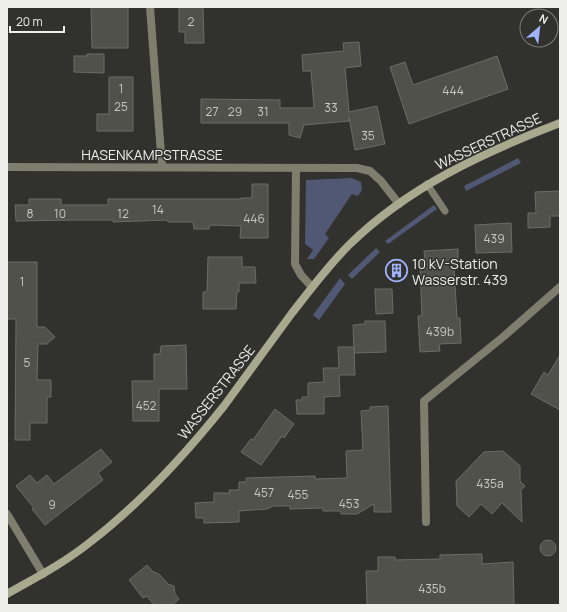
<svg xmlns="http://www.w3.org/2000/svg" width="567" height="612" viewBox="0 0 567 612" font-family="Manrope,sans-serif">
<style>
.green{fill:#515873}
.building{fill:#50514b;stroke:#6c6c67}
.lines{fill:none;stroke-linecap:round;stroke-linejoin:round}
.service{stroke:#7d7e6e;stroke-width:7}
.minor{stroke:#7d7e6e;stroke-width:8}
.secondary{stroke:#a7aa8f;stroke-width:8}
.labels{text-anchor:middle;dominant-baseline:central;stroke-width:3;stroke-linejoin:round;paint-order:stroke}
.number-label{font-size:12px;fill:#c6c8c3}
.street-label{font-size:14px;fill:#eeefeb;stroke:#31322d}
.poi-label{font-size:14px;fill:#eeefeb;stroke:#31322d;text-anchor:start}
</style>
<rect width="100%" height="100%" fill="#31322d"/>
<g class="green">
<path d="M 518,158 L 521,163 L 466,191 L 464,186 Z"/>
<path d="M 352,178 L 361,182 L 362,190 L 358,196 L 352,194 L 325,234 L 329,238 L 314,259 L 307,259 L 313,250 L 305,244 L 306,180 Z"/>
<path d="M 434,205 L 437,209 L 388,244 L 385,241 Z"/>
<path d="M 376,248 L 380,252 L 352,279 L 348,275 Z"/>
<path d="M 340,278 L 345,284 L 319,320 L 313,315 Z"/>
</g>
<g class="building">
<path d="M 91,7 L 128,7 L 128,48 L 92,48 Z"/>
<path d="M 179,7 L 203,7 L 204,43 L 185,43 L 185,32 L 179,32 Z"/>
<path d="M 359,42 L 361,66 L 345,68 L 349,112 L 377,106 L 385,144 L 355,150 L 349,117 L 349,121 L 304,125 L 300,138 L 289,135 L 289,123 L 201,123 L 201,99 L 280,100 L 280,108 L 314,108 L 311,71 L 303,71 L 302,55 L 344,51 L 343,43 Z"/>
<path d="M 87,54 L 104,54 L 104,73 L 74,72 L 74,56 L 87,56 Z"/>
<path d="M 497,56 L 508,89 L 409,124 L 390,67 L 405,62 L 413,85 Z"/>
<path d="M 109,77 L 133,77 L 133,131 L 97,131 L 97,114 L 109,114 Z"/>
<path d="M 252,184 L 268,184 L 268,238 L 240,238 L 241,226 L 210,225 L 209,229 L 194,229 L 193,222 L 168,222 L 167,220 L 113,222 L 113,220 L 74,220 L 16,221 L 15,205 L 29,205 L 29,199 L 61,199 L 61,205 L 108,205 L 108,199 L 241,199 L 241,198 L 252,198 Z"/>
<path d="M 560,191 L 560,216 L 550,216 L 550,227 L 528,228 L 528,213 L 536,213 L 535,192 Z"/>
<path d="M 511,223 L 512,252 L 476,253 L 475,225 Z"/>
<path d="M 458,249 L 458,268 L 454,268 L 457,318 L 460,318 L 461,343 L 439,344 L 440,351 L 420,352 L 418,316 L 422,316 L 420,267 L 422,267 L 422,261 L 425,261 L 424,251 Z"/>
<path d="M 208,257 L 242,257 L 242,267 L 255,267 L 256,283 L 239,283 L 239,292 L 237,292 L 236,309 L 203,309 L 203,292 L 207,292 Z"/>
<path d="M 7,262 L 37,262 L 37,327 L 45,327 L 55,337 L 47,344 L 38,344 L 37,380 L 51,380 L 51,397 L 47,397 L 47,423 L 30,423 L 30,440 L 15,440 L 16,319 L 7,319 Z"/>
<path d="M 375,289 L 392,289 L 393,313 L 376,314 Z"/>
<path d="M 365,321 L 385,321 L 386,352 L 354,353 L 353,325 L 365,324 Z"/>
<path d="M 186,345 L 187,389 L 159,389 L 159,421 L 133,421 L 132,381 L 154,381 L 154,354 L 160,354 L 161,346 Z"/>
<path d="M 338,347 L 354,347 L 355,375 L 339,375 L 340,396 L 324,397 L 324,414 L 297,414 L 296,400 L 302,400 L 302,397 L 308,397 L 308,383 L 324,382 L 323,368 L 339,368 Z"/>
<path d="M 560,355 L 560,410 L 531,394 L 544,372 L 548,375 Z"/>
<path d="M 388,406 L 391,512 L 374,512 L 374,504 L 357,514 L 341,514 L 341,511 L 323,511 L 323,508 L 290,509 L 290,506 L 273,506 L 267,509 L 239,511 L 239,522 L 204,523 L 204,518 L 196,518 L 195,503 L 214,502 L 214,493 L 230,493 L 229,490 L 239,490 L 239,482 L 246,482 L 246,478 L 315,476 L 315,479 L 347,478 L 346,451 L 363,450 L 361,411 L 370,410 L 370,407 Z"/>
<path d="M 275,409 L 294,424 L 284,438 L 282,436 L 261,465 L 241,452 L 251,439 L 253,440 Z"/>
<path d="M 101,449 L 112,462 L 98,473 L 103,480 L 45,525 L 32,509 L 34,508 L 16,486 L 30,475 L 37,483 L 47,475 L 54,484 Z"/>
<path d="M 503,451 L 520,466 L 520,481 L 525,486 L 521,490 L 522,522 L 502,503 L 492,514 L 481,504 L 469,517 L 457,506 L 456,481 L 484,452 Z"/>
<circle cx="548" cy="548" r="8"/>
<path d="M 482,554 L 482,564 L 513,562 L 514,605 L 367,605 L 366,571 L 378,571 L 378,557 L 395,557 L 395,560 L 440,559 L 440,555 Z"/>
<path d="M 147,565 L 153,572 L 157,573 L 160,575 L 168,584 L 174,586 L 175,594 L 179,599 L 172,605 L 154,605 L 147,596 L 143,598 L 129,580 Z"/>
</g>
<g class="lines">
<path class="service" d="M 427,184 L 445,211"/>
<g class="minor">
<path d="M 150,7 L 162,167"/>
<path d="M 7,167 L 357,168 L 370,171 L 381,181 L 399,204"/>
<path d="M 296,169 L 295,264 L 301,275 L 312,287"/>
<path d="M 7,514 L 43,574"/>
<path d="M 426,522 L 424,401 L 503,337 L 560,287"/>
</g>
<path class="secondary" d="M 7,594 C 35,578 64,563 89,543 C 140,504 184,456 224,406 C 247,375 269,344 292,313 C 310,290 328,266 349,245 C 408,187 484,152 560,123"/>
</g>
<defs>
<symbol id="building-ring" viewBox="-11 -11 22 22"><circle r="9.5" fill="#31322d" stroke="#a1b2fd" stroke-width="1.5"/><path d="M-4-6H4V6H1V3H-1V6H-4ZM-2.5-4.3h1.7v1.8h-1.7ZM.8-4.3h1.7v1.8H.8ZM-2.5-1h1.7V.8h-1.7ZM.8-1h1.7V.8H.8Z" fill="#a1b2fd"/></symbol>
</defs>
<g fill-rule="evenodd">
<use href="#building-ring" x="384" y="258" width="25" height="25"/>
</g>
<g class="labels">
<g class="number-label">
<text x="191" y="21">2</text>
<text x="121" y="88">1</text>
<text x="453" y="90">444</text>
<text x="121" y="106">25</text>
<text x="331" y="107">33</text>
<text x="212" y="111">27</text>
<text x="235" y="111">29</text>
<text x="263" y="111">31</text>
<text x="368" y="135">35</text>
<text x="158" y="209">14</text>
<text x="30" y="213">8</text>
<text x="60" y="213">10</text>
<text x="123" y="213">12</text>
<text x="254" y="218">446</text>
<text x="494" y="238">439</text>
<text x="22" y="281">1</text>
<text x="440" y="331">439b</text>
<text x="27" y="362">5</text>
<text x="146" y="405">452</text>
<text x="490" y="483">435a</text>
<text x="264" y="492">457</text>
<text x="298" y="494">455</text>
<text x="349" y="503">453</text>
<text x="52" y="504">9</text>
<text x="432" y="588">435b</text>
</g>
<g class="street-label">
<text transform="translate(488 141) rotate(-25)">WASSERSTRASSE</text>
<text x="152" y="154">HASENKAMPSTRASSE</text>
<text transform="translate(216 392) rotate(-52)">WASSERSTRASSE</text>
</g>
<g class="poi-label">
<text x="412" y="263">10 kV-Station<tspan x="412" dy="16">Wasserstr. 439</tspan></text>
</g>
</g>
<rect width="567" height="612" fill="none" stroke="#eeefeb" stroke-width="16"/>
<g transform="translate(539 28) rotate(28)"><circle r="19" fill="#31322d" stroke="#7d7e79"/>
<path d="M0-3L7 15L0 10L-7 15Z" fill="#a1b2fd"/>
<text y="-6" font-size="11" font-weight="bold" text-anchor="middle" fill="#eeefeb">N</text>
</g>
<path d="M10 26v6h54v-6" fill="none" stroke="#eeefeb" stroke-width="2"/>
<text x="16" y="26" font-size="12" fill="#eeefeb" stroke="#31322d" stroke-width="3" paint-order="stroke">20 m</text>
</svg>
